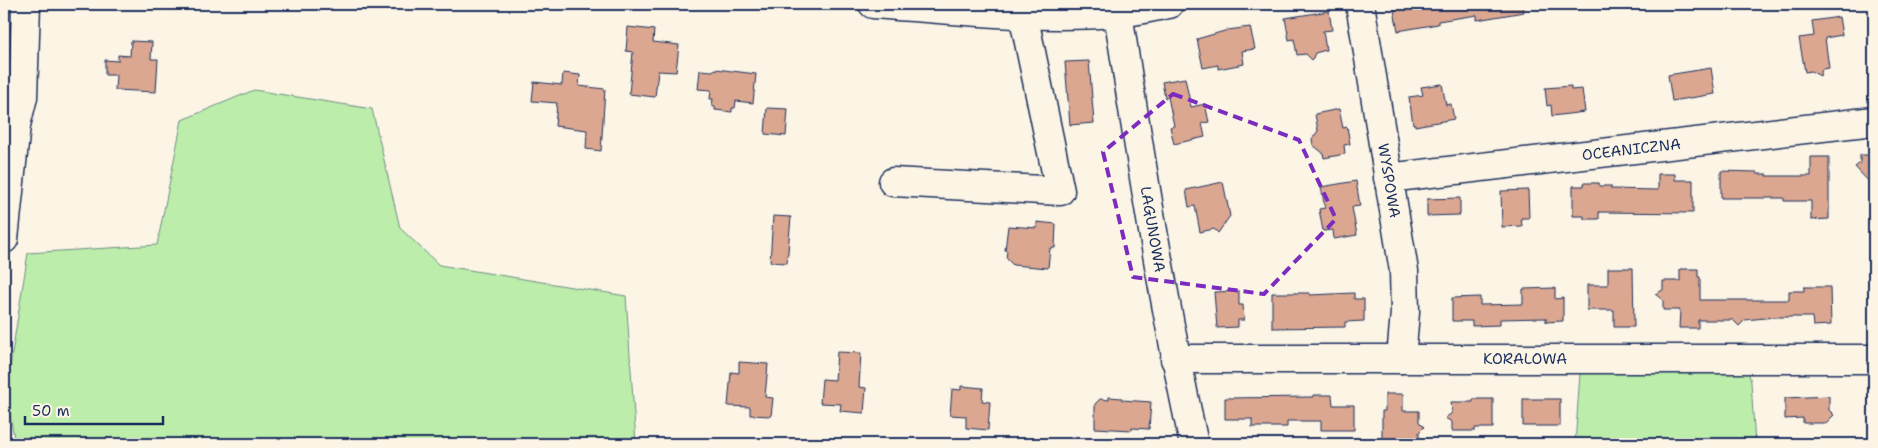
<svg xmlns="http://www.w3.org/2000/svg" width="1878" height="448" viewBox="0 0 1878 448" font-family="'Shantell Sans',sans-serif">
<style>
.green{fill:#bdedab;stroke:#6c8e84}
.building{fill:#dba790;stroke:#1b2f5e}
.lines{fill:none;stroke-linecap:round;stroke-linejoin:round}
.minor-casing{stroke:#1b2f5e;stroke-width:31}
.minor{stroke:#fcf5e5;stroke-width:28}
.marked{fill:none;stroke:#7b2cbf;stroke-width:4;stroke-dasharray:10 6;stroke-linejoin:round}
.labels{text-anchor:middle;dominant-baseline:central;stroke-width:4;stroke-linejoin:round;paint-order:stroke}
.street-label{font-size:15px;fill:#1b2f5e;stroke:#fcf5e5}
</style>
<rect width="100%" height="100%" fill="#fcf5e5"/>
<filter id="ink" filterUnits="userSpaceOnUse"><feTurbulence type="fractalNoise" baseFrequency=".02" numOctaves="2"/><feDisplacementMap in="SourceGraphic" scale="10" xChannelSelector="R" yChannelSelector="G"/><feConvolveMatrix kernelMatrix="1 2 1 2 8 2 1 2 1" color-interpolation-filters="sRGB"/></filter>
<g filter="url(#ink)">
<g class="green">
<path d="M 254,90 L 372,109 L 400,228 L 439,265 L 626,296 L 636,444 L 15,444 L 6,391 L 28,253 L 157,245 L 182,120 Z"/>
<path d="M 1596,368 L 1748,371 L 1751,382 L 1755,444 L 1575,444 L 1580,374 Z"/>
</g>
<g class="building">
<path d="M 1401,4 L 1523,4 L 1524,12 L 1477,20 L 1477,15 L 1438,21 L 1438,24 L 1398,31 L 1393,5 Z"/>
<path d="M 1329,11 L 1332,30 L 1323,31 L 1326,50 L 1315,53 L 1312,60 L 1306,54 L 1297,55 L 1294,39 L 1289,40 L 1285,18 Z"/>
<path d="M 1839,17 L 1842,35 L 1825,38 L 1829,68 L 1822,69 L 1820,76 L 1811,71 L 1805,72 L 1799,38 L 1814,36 L 1812,21 Z"/>
<path d="M 628,27 L 654,30 L 653,42 L 679,45 L 676,72 L 658,71 L 655,97 L 629,94 L 633,52 L 626,51 Z"/>
<path d="M 1250,27 L 1255,49 L 1242,51 L 1244,64 L 1218,69 L 1218,65 L 1203,68 L 1197,39 L 1228,30 Z"/>
<path d="M 131,41 L 152,42 L 151,59 L 158,59 L 156,92 L 115,90 L 116,75 L 105,75 L 105,60 L 118,61 L 118,55 L 130,56 Z"/>
<path d="M 1089,61 L 1094,123 L 1070,125 L 1065,62 Z"/>
<path d="M 1711,68 L 1715,94 L 1672,101 L 1668,75 Z"/>
<path d="M 716,69 L 756,74 L 753,103 L 736,101 L 735,108 L 732,108 L 732,112 L 715,110 L 715,107 L 712,106 L 713,99 L 710,99 L 711,90 L 698,89 L 700,70 L 712,71 Z"/>
<path d="M 563,73 L 580,75 L 579,86 L 605,89 L 601,151 L 586,149 L 587,130 L 555,126 L 557,103 L 532,101 L 534,82 L 562,85 Z"/>
<path d="M 1185,78 L 1191,107 L 1205,104 L 1209,122 L 1202,123 L 1205,137 L 1174,144 L 1170,127 L 1174,126 L 1168,97 L 1165,98 L 1162,82 Z"/>
<path d="M 1442,84 L 1446,105 L 1451,104 L 1454,119 L 1415,126 L 1415,124 L 1413,124 L 1409,97 L 1423,95 L 1421,87 Z"/>
<path d="M 1571,86 L 1571,90 L 1582,89 L 1585,112 L 1552,116 L 1551,105 L 1547,106 L 1545,88 Z"/>
<path d="M 767,108 L 788,109 L 786,136 L 765,134 Z"/>
<path d="M 1339,109 L 1343,128 L 1347,127 L 1350,144 L 1344,145 L 1345,154 L 1324,158 L 1323,153 L 1313,145 L 1312,139 L 1318,131 L 1315,114 Z"/>
<path d="M 1860,155 L 1874,155 L 1874,187 L 1855,167 L 1860,163 Z"/>
<path d="M 1811,157 L 1829,157 L 1829,219 L 1811,220 L 1811,201 L 1784,201 L 1784,198 L 1721,198 L 1721,171 L 1757,172 L 1757,174 L 1767,174 L 1767,176 L 1811,176 Z"/>
<path d="M 1658,174 L 1675,174 L 1675,180 L 1693,180 L 1693,213 L 1599,212 L 1599,219 L 1584,219 L 1584,216 L 1573,216 L 1573,186 L 1584,186 L 1584,183 L 1599,183 L 1599,186 L 1611,186 L 1611,189 L 1658,190 Z"/>
<path d="M 1356,181 L 1360,206 L 1352,207 L 1357,235 L 1334,239 L 1333,230 L 1323,231 L 1319,209 L 1325,208 L 1321,187 Z"/>
<path d="M 1223,182 L 1230,216 L 1218,233 L 1214,229 L 1200,232 L 1195,206 L 1189,207 L 1186,190 Z"/>
<path d="M 1528,190 L 1529,218 L 1521,218 L 1522,226 L 1502,227 L 1501,191 Z"/>
<path d="M 1460,198 L 1460,215 L 1427,216 L 1427,199 Z"/>
<path d="M 773,216 L 791,217 L 787,263 L 770,262 Z"/>
<path d="M 1037,222 L 1056,224 L 1055,248 L 1050,248 L 1048,268 L 1013,265 L 1006,258 L 1007,251 L 1005,250 L 1008,226 L 1037,228 Z"/>
<path d="M 1608,268 L 1633,268 L 1634,327 L 1614,327 L 1614,310 L 1587,310 L 1587,285 L 1608,285 Z"/>
<path d="M 1680,269 L 1698,269 L 1698,277 L 1700,277 L 1700,300 L 1789,300 L 1789,291 L 1804,291 L 1804,287 L 1830,287 L 1831,325 L 1813,326 L 1812,317 L 1775,317 L 1745,320 L 1739,326 L 1733,320 L 1698,320 L 1698,328 L 1679,328 L 1680,310 L 1663,310 L 1663,300 L 1655,294 L 1663,290 L 1663,281 L 1680,281 Z"/>
<path d="M 1555,288 L 1555,299 L 1563,298 L 1563,321 L 1546,322 L 1546,318 L 1500,319 L 1500,325 L 1472,326 L 1472,321 L 1452,321 L 1452,298 L 1480,297 L 1480,305 L 1523,304 L 1523,289 Z"/>
<path d="M 1239,291 L 1239,305 L 1243,305 L 1244,320 L 1238,320 L 1238,327 L 1217,328 L 1214,292 Z"/>
<path d="M 1272,293 L 1310,293 L 1310,295 L 1354,293 L 1354,299 L 1364,299 L 1364,321 L 1345,322 L 1345,327 L 1272,328 Z"/>
<path d="M 837,352 L 861,353 L 859,387 L 866,388 L 864,413 L 840,411 L 841,404 L 820,403 L 822,379 L 835,380 Z"/>
<path d="M 739,362 L 768,364 L 765,397 L 773,398 L 771,416 L 750,415 L 750,407 L 728,406 L 731,372 L 739,373 Z"/>
<path d="M 961,386 L 983,388 L 982,401 L 990,402 L 988,430 L 966,428 L 966,416 L 950,415 L 952,389 L 961,390 Z"/>
<path d="M 1385,394 L 1403,394 L 1403,411 L 1419,411 L 1419,422 L 1424,427 L 1419,432 L 1419,441 L 1403,441 L 1403,444 L 1382,444 L 1382,411 L 1385,411 Z"/>
<path d="M 1313,395 L 1332,395 L 1333,405 L 1354,405 L 1354,430 L 1321,430 L 1321,421 L 1287,421 L 1287,427 L 1252,427 L 1252,419 L 1225,419 L 1225,398 L 1313,397 Z"/>
<path d="M 1829,396 L 1829,410 L 1834,415 L 1826,423 L 1803,423 L 1803,418 L 1785,419 L 1785,398 Z"/>
<path d="M 1109,397 L 1122,398 L 1122,400 L 1151,402 L 1149,429 L 1132,428 L 1132,430 L 1095,428 L 1095,404 L 1100,399 L 1109,400 Z"/>
<path d="M 1473,399 L 1493,399 L 1493,428 L 1475,428 L 1475,431 L 1452,431 L 1452,422 L 1445,418 L 1452,413 L 1451,402 L 1473,402 Z"/>
<rect x="1523" y="399" width="37" height="27"/>
</g>
<g class="lines">
<defs>
<g id="minor">
<path d="M 873,4 C 954,10 1035,19 1117,13 C 1134,12 1152,7 1169,4"/>
<path id="s1" d="M 1360,4 L 1404,271 L 1405,312 L 1401,359"/>
<path id="s2" d="M 1118,13 C 1140,157 1163,301 1194,444"/>
<path d="M 4,124 L 16,125 L 4,239"/>
<path d="M 16,125 L 23,97 L 26,4"/>
<path id="s3" d="M 1388,178 L 1874,121"/>
<path d="M 893,182 L 1060,191 L 1021,4"/>
<path id="s4" d="M 1175,359 L 1874,359"/>
</g>
</defs>
<use href="#minor" class="minor-casing"/>
<use href="#minor" class="minor"/>
</g>
</g>
<path class="marked" d="M 1173,94 L 1299,140 L 1336,219 L 1264,294 L 1133,277 L 1103,152 Z"/>
<g class="labels">
<g class="street-label">
<text stroke="none"><textPath href="#s3" startOffset="245">OCEANICZNA</textPath></text>
<text stroke="none"><textPath href="#s1" startOffset="179">WYSPOWA</textPath></text>
<text stroke="none"><textPath href="#s2" startOffset="219">LAGUNOWA</textPath></text>
<text stroke="none"><textPath href="#s4" startOffset="350">KORALOWA</textPath></text>
</g>
</g>
<rect width="1878" height="448" fill="none" stroke="#fcf5e5" stroke-width="20"/>
<rect x="10" y="10" width="1858" height="428" fill="none" stroke="#1b2f5e" stroke-width="2" filter="url(#ink)"/>
<path d="M25 416v8h138v-8" fill="none" stroke="#1b2f5e" stroke-width="2.5"/>
<text x="32" y="416" font-size="15" fill="#1b2f5e" stroke="#fcf5e5" stroke-width="4" paint-order="stroke">50 m</text>
</svg>
